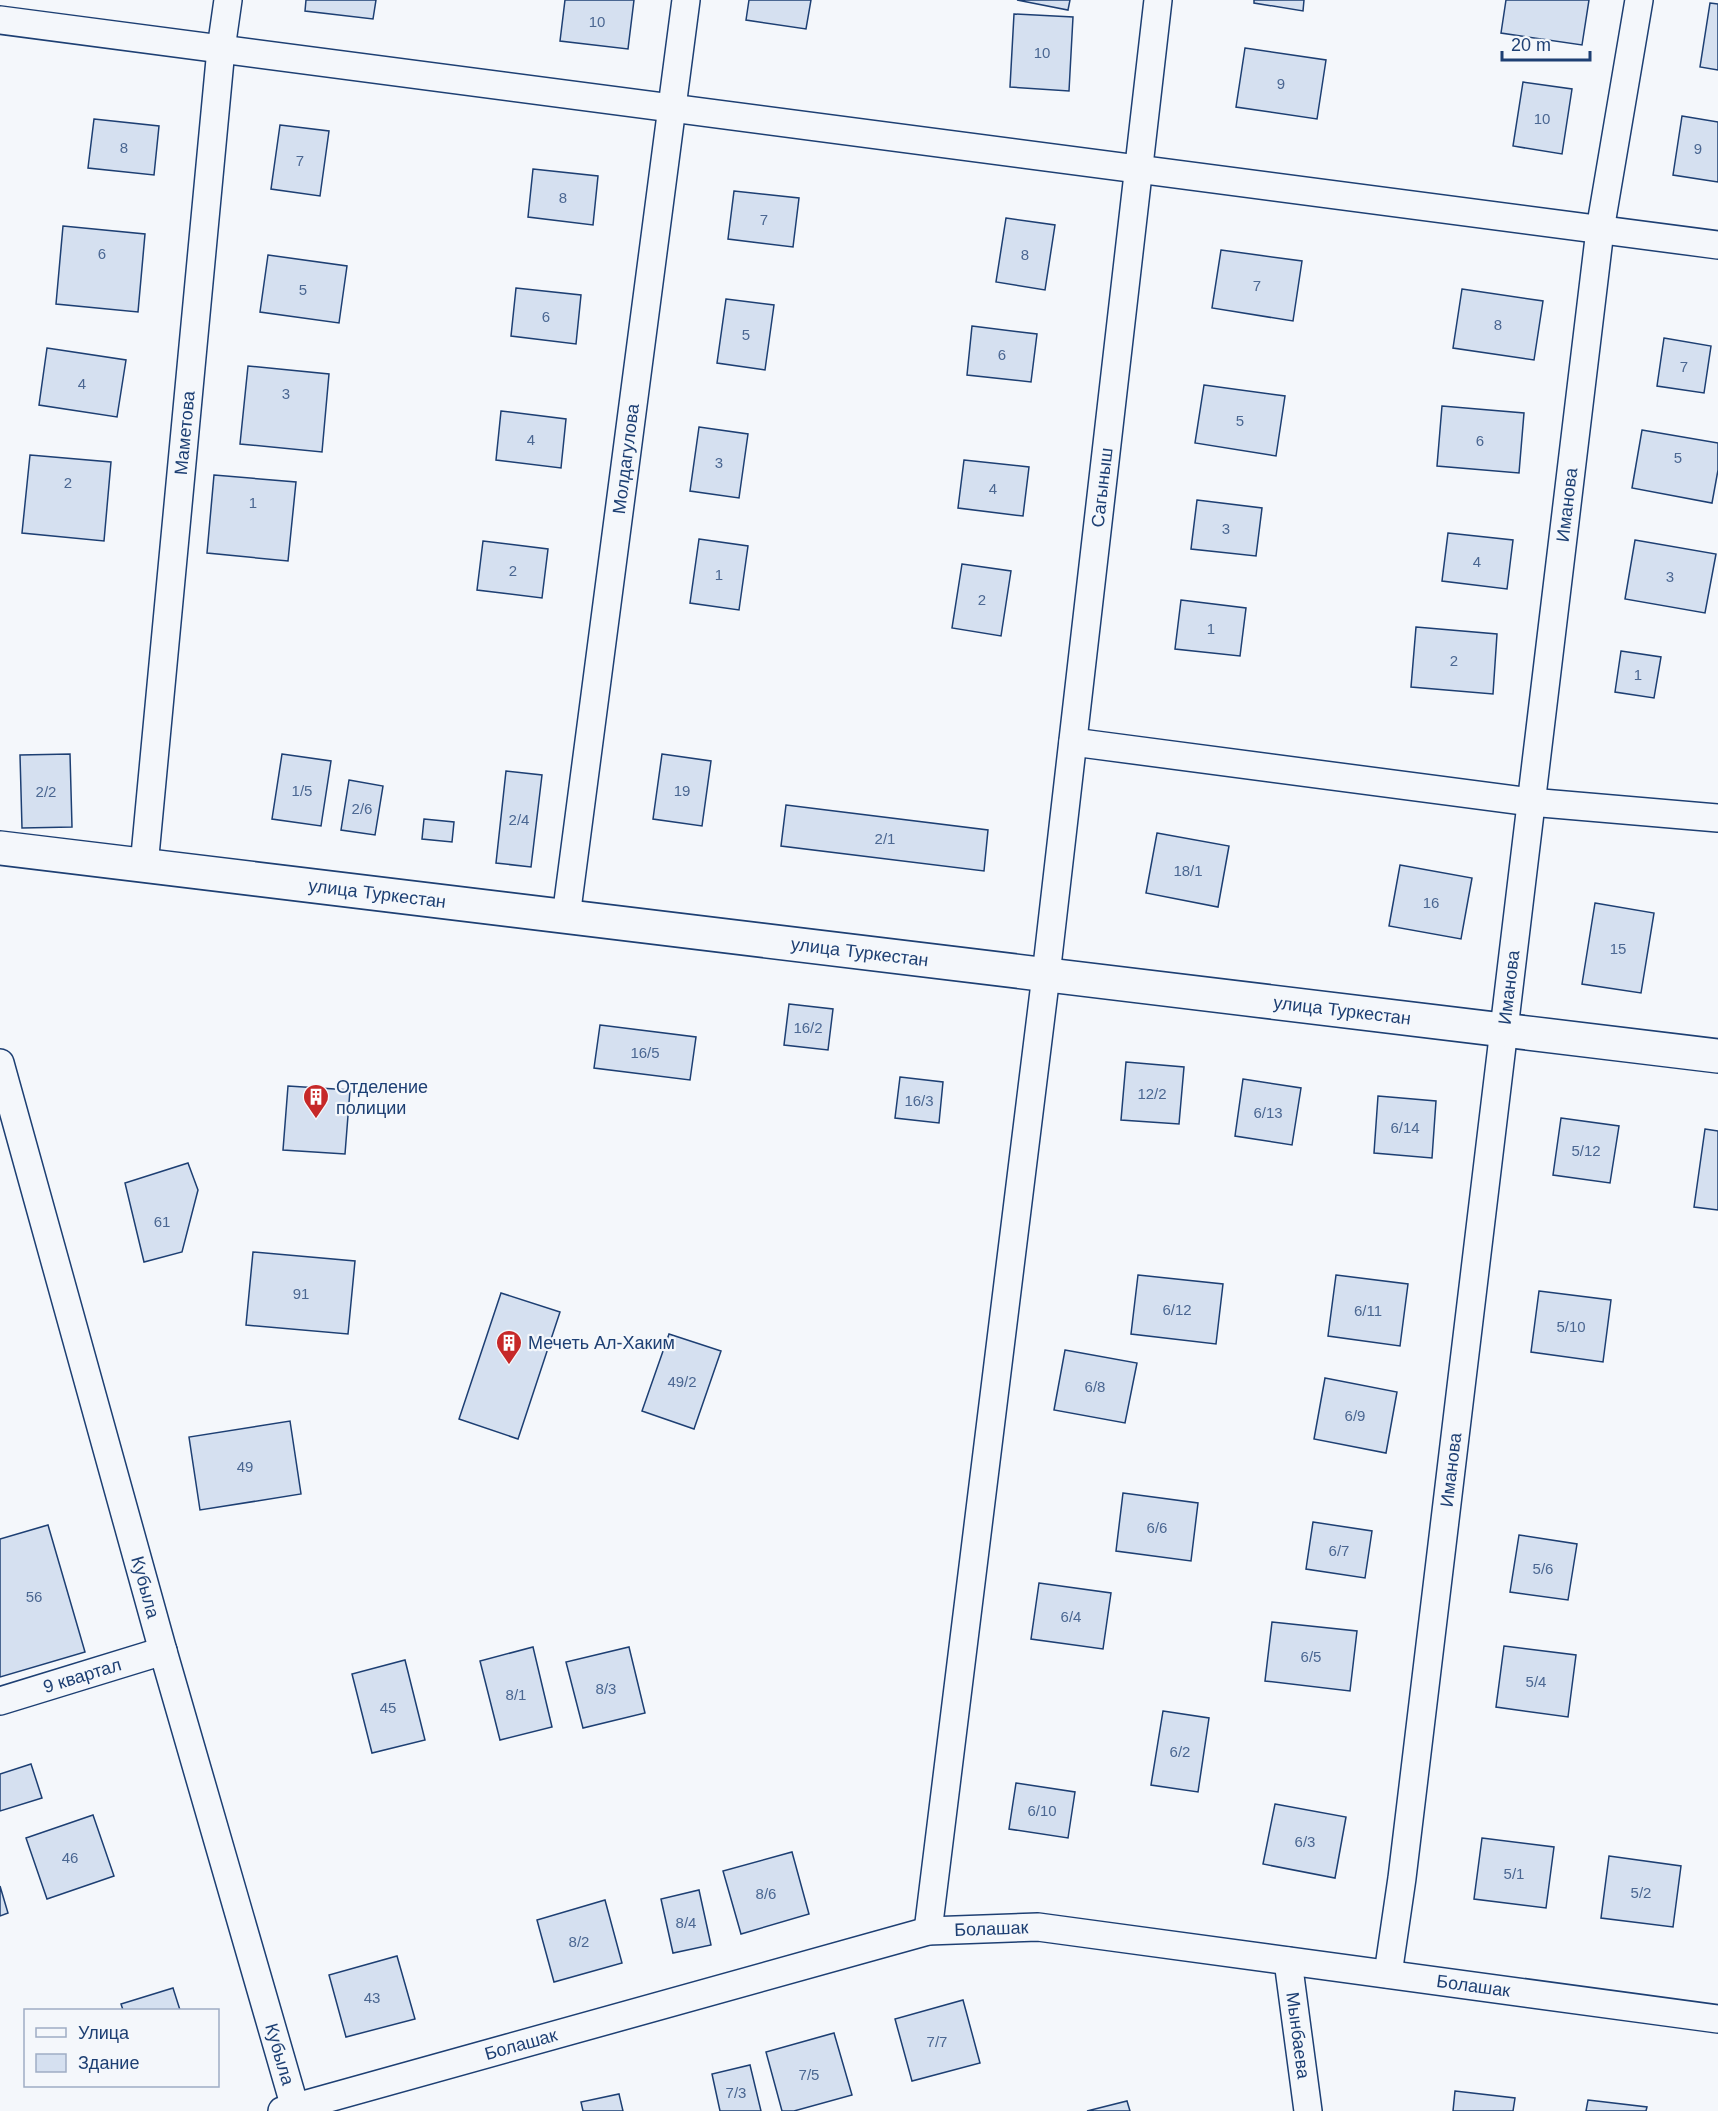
<svg xmlns="http://www.w3.org/2000/svg" width="1718" height="2111" viewBox="0 0 1718 2111" font-family="Arial,sans-serif">
<style>
.building{fill:#d5e0f0;stroke:#1d3f73;stroke-width:1.5}
.lines{fill:none;stroke-linecap:round;stroke-linejoin:round}
.minor-casing{stroke:#1d3f73;stroke-width:30}
.tertiary-casing{stroke:#1d3f73;stroke-width:36}
.minor{stroke:#f4f7fb;stroke-width:27}
.tertiary{stroke:#f4f7fb;stroke-width:33}
.labels{text-anchor:middle;dominant-baseline:central;stroke-width:4.5;stroke-linejoin:round;paint-order:stroke}
.number-label{font-size:15px;fill:#4b6792}
.street-label{font-size:18px;fill:#1d3f73;stroke:#f4f7fb}
.poi-label{font-size:18px;fill:#1d3f73;stroke:#f4f7fb;text-anchor:start}
</style>
<rect width="100%" height="100%" fill="#f4f7fb"/>
<g class="building">
<path d="M 306,0 L 376,0 L 373,19 L 305,11 Z"/>
<path d="M 565,0 L 634,0 L 628,49 L 560,41 Z"/>
<path d="M 749,0 L 811,0 L 806,29 L 746,20 Z"/>
<path d="M 1017,0 L 1070,0 L 1068,10 Z"/>
<path d="M 1254,0 L 1304,0 L 1303,11 L 1254,3 Z"/>
<path d="M 1506,0 L 1589,0 L 1582,45 L 1501,33 Z"/>
<path d="M 1710,3 L 1718,4 L 1718,70 L 1700,67 Z"/>
<path d="M 1014,14 L 1073,17 L 1069,91 L 1010,87 Z"/>
<path d="M 1245,48 L 1326,60 L 1317,119 L 1236,107 Z"/>
<path d="M 1523,82 L 1572,89 L 1562,154 L 1513,146 Z"/>
<path d="M 1682,116 L 1718,122 L 1718,182 L 1673,175 Z"/>
<path d="M 94,119 L 159,126 L 154,175 L 88,168 Z"/>
<path d="M 280,125 L 329,131 L 320,196 L 271,189 Z"/>
<path d="M 533,169 L 598,176 L 593,225 L 528,217 Z"/>
<path d="M 734,191 L 799,198 L 793,247 L 728,239 Z"/>
<path d="M 1006,218 L 1055,225 L 1045,290 L 996,282 Z"/>
<path d="M 63,226 L 145,234 L 138,312 L 56,304 Z"/>
<path d="M 1221,250 L 1302,261 L 1293,321 L 1212,308 Z"/>
<path d="M 268,255 L 347,266 L 339,323 L 260,312 Z"/>
<path d="M 516,288 L 581,295 L 576,344 L 511,336 Z"/>
<path d="M 1462,289 L 1543,301 L 1534,360 L 1453,348 Z"/>
<path d="M 726,299 L 774,305 L 765,370 L 717,363 Z"/>
<path d="M 972,326 L 1037,334 L 1031,382 L 967,375 Z"/>
<path d="M 1664,338 L 1711,346 L 1704,393 L 1657,386 Z"/>
<path d="M 47,348 L 126,360 L 117,417 L 39,405 Z"/>
<path d="M 248,366 L 329,374 L 322,452 L 240,444 Z"/>
<path d="M 1204,385 L 1285,396 L 1276,456 L 1195,443 Z"/>
<path d="M 1442,406 L 1524,413 L 1519,473 L 1437,466 Z"/>
<path d="M 501,411 L 566,419 L 561,468 L 496,460 Z"/>
<path d="M 699,427 L 748,434 L 739,498 L 690,491 Z"/>
<path d="M 1642,430 L 1718,443 L 1718,470 L 1712,503 L 1632,488 Z"/>
<path d="M 30,455 L 111,462 L 104,541 L 22,533 Z"/>
<path d="M 964,460 L 1029,467 L 1023,516 L 958,508 Z"/>
<path d="M 214,475 L 296,482 L 288,561 L 207,553 Z"/>
<path d="M 1197,500 L 1262,508 L 1256,556 L 1191,549 Z"/>
<path d="M 1448,533 L 1513,540 L 1507,589 L 1442,581 Z"/>
<path d="M 699,539 L 748,546 L 739,610 L 690,603 Z"/>
<path d="M 1635,540 L 1716,554 L 1705,613 L 1625,599 Z"/>
<path d="M 483,541 L 548,549 L 542,598 L 477,590 Z"/>
<path d="M 962,564 L 1011,571 L 1001,636 L 952,628 Z"/>
<path d="M 1181,600 L 1246,608 L 1240,656 L 1175,649 Z"/>
<path d="M 1416,627 L 1497,634 L 1493,694 L 1411,687 Z"/>
<path d="M 1621,651 L 1661,657 L 1654,698 L 1615,692 Z"/>
<path d="M 70,754 L 72,827 L 22,828 L 20,755 Z"/>
<path d="M 282,754 L 331,761 L 321,826 L 272,819 Z"/>
<path d="M 662,754 L 711,761 L 702,826 L 653,819 Z"/>
<path d="M 506,771 L 542,775 L 531,867 L 496,863 Z"/>
<path d="M 349,780 L 383,786 L 375,835 L 341,830 Z"/>
<path d="M 786,805 L 988,830 L 984,871 L 781,846 Z"/>
<path d="M 424,819 L 454,822 L 452,842 L 422,839 Z"/>
<path d="M 1157,833 L 1229,846 L 1218,907 L 1146,893 Z"/>
<path d="M 1400,865 L 1472,878 L 1461,939 L 1389,926 Z"/>
<path d="M 1595,903 L 1654,913 L 1641,993 L 1582,984 Z"/>
<path d="M 789,1004 L 833,1009 L 828,1050 L 784,1045 Z"/>
<path d="M 600,1025 L 696,1037 L 690,1080 L 594,1068 Z"/>
<path d="M 1126,1062 L 1184,1067 L 1179,1124 L 1121,1120 Z"/>
<path d="M 900,1077 L 943,1082 L 939,1123 L 895,1118 Z"/>
<path d="M 1243,1079 L 1301,1088 L 1292,1145 L 1235,1136 Z"/>
<path d="M 288,1086 L 350,1090 L 345,1154 L 283,1150 Z"/>
<path d="M 1378,1096 L 1436,1101 L 1432,1158 L 1374,1153 Z"/>
<path d="M 1561,1118 L 1619,1126 L 1610,1183 L 1553,1175 Z"/>
<path d="M 1705,1129 L 1718,1131 L 1718,1210 L 1694,1207 Z"/>
<path d="M 188,1163 L 198,1190 L 182,1252 L 144,1262 L 125,1183 Z"/>
<path d="M 253,1252 L 355,1261 L 348,1334 L 246,1325 Z"/>
<path d="M 1138,1275 L 1223,1284 L 1216,1344 L 1131,1334 Z"/>
<path d="M 1336,1275 L 1408,1284 L 1400,1346 L 1328,1336 Z"/>
<path d="M 1539,1291 L 1611,1300 L 1603,1362 L 1531,1352 Z"/>
<path d="M 501,1293 L 560,1312 L 518,1439 L 459,1419 Z"/>
<path d="M 669,1334 L 721,1351 L 694,1429 L 642,1411 Z"/>
<path d="M 1065,1350 L 1137,1363 L 1125,1423 L 1054,1410 Z"/>
<path d="M 1325,1378 L 1397,1392 L 1386,1453 L 1314,1439 Z"/>
<path d="M 290,1421 L 301,1494 L 200,1510 L 189,1437 Z"/>
<path d="M 1123,1493 L 1198,1503 L 1191,1561 L 1116,1551 Z"/>
<path d="M 1313,1522 L 1372,1531 L 1365,1578 L 1306,1569 Z"/>
<path d="M 48,1525 L 85,1652 L 0,1677 L 0,1539 Z"/>
<path d="M 1519,1535 L 1577,1544 L 1568,1600 L 1510,1592 Z"/>
<path d="M 1039,1583 L 1111,1593 L 1103,1649 L 1031,1639 Z"/>
<path d="M 1272,1622 L 1357,1631 L 1350,1691 L 1265,1681 Z"/>
<path d="M 1504,1646 L 1576,1655 L 1568,1717 L 1496,1707 Z"/>
<path d="M 533,1647 L 552,1727 L 500,1740 L 480,1661 Z"/>
<path d="M 629,1647 L 645,1713 L 583,1728 L 566,1662 Z"/>
<path d="M 405,1660 L 425,1740 L 372,1753 L 352,1674 Z"/>
<path d="M 1163,1711 L 1209,1718 L 1198,1792 L 1151,1785 Z"/>
<path d="M 31,1764 L 42,1798 L 0,1811 L 0,1774 Z"/>
<path d="M 1016,1783 L 1075,1792 L 1068,1838 L 1009,1829 Z"/>
<path d="M 1275,1804 L 1346,1817 L 1335,1878 L 1263,1864 Z"/>
<path d="M 93,1815 L 114,1876 L 47,1899 L 26,1838 Z"/>
<path d="M 1482,1838 L 1554,1847 L 1546,1908 L 1474,1899 Z"/>
<path d="M 792,1852 L 809,1914 L 741,1934 L 723,1871 Z"/>
<path d="M 1609,1856 L 1681,1866 L 1673,1927 L 1601,1918 Z"/>
<path d="M 0,1886 L 8,1913 L 0,1916 Z"/>
<path d="M 699,1890 L 711,1945 L 673,1953 L 661,1899 Z"/>
<path d="M 605,1900 L 622,1963 L 554,1982 L 537,1920 Z"/>
<path d="M 397,1956 L 415,2019 L 346,2037 L 329,1975 Z"/>
<path d="M 173,1988 L 180,2010 L 123,2010 L 121,2004 Z"/>
<path d="M 963,2000 L 980,2063 L 912,2081 L 895,2019 Z"/>
<path d="M 834,2033 L 852,2095 L 794,2111 L 782,2111 L 766,2052 Z"/>
<path d="M 750,2065 L 761,2111 L 720,2111 L 712,2074 Z"/>
<path d="M 1455,2091 L 1515,2098 L 1513,2111 L 1453,2111 Z"/>
<path d="M 619,2094 L 623,2111 L 583,2111 L 581,2102 Z"/>
<path d="M 1588,2100 L 1647,2107 L 1646,2111 L 1586,2111 Z"/>
<path d="M 1127,2101 L 1130,2111 L 1087,2111 Z"/>
</g>
<g class="lines">
<defs>
<g id="minor">
<path d="M 0,20 L 1718,245"/>
<path d="M 1073,742 L 1530,802 L 1718,818"/>
<path id="s1" d="M 144,866 L 221,49 L 228,0"/>
<path id="s2" d="M 566,917 L 686,0"/>
<path id="s3" d="M 0,1063 L 163,1651 L 296,2111"/>
<path id="s4" d="M 0,1701 L 163,1651"/>
<path id="s5" d="M 928,1931 L 1046,975 L 1158,0"/>
<path id="s6" d="M 1288,1961 L 1308,2111"/>
<path id="s7" d="M 1388,1974 L 1402,1878 L 1600,230 L 1639,0"/>
<path id="s8" d="M 282,2111 L 928,1931 L 1038,1927 L 1718,2019"/>
</g>
<g id="tertiary">
<path id="s9" d="M 0,848 L 1718,1056"/>
</g>
</defs>
<use href="#minor" class="minor-casing"/>
<use href="#tertiary" class="tertiary-casing"/>
<use href="#minor" class="minor"/>
<use href="#tertiary" class="tertiary"/>
</g>
<defs>
<symbol id="building-pin" viewBox="-11 -11 22 30"><path d="M0 17L-7.5 6A9.5 9.5 0 1 1 7.5 6Z" fill="#c62828" stroke="#f4f7fb"/><path d="M-4-6H4V6H1V3H-1V6H-4ZM-2.5-4.3h1.7v1.8h-1.7ZM.8-4.3h1.7v1.8H.8ZM-2.5-1h1.7V.8h-1.7ZM.8-1h1.7V.8H.8Z" fill="#fff"/></symbol>
</defs>
<g fill-rule="evenodd">
<use href="#building-pin" x="301" y="1082" width="30" height="40"/>
<use href="#building-pin" x="494" y="1328" width="30" height="40"/>
</g>
<g class="labels">
<g class="number-label">
<text x="597" y="21">10</text>
<text x="1042" y="52">10</text>
<text x="1281" y="83">9</text>
<text x="1542" y="118">10</text>
<text x="124" y="147">8</text>
<text x="1698" y="148">9</text>
<text x="300" y="160">7</text>
<text x="563" y="197">8</text>
<text x="764" y="219">7</text>
<text x="102" y="253">6</text>
<text x="1025" y="254">8</text>
<text x="1257" y="285">7</text>
<text x="303" y="289">5</text>
<text x="546" y="316">6</text>
<text x="1498" y="324">8</text>
<text x="746" y="334">5</text>
<text x="1002" y="354">6</text>
<text x="1684" y="366">7</text>
<text x="82" y="383">4</text>
<text x="286" y="393">3</text>
<text x="1240" y="420">5</text>
<text x="531" y="439">4</text>
<text x="1480" y="440">6</text>
<text x="1678" y="457">5</text>
<text x="719" y="462">3</text>
<text x="68" y="482">2</text>
<text x="993" y="488">4</text>
<text x="253" y="502">1</text>
<text x="1226" y="528">3</text>
<text x="1477" y="561">4</text>
<text x="513" y="570">2</text>
<text x="719" y="574">1</text>
<text x="1670" y="576">3</text>
<text x="982" y="599">2</text>
<text x="1211" y="628">1</text>
<text x="1454" y="660">2</text>
<text x="1638" y="674">1</text>
<text x="302" y="790">1/5</text>
<text x="682" y="790">19</text>
<text x="46" y="791">2/2</text>
<text x="362" y="808">2/6</text>
<text x="519" y="819">2/4</text>
<text x="885" y="838">2/1</text>
<text x="1188" y="870">18/1</text>
<text x="1431" y="902">16</text>
<text x="1618" y="948">15</text>
<text x="808" y="1027">16/2</text>
<text x="645" y="1052">16/5</text>
<text x="1152" y="1093">12/2</text>
<text x="919" y="1100">16/3</text>
<text x="1268" y="1112">6/13</text>
<text x="1405" y="1127">6/14</text>
<text x="1586" y="1150">5/12</text>
<text x="162" y="1221">61</text>
<text x="301" y="1293">91</text>
<text x="1177" y="1309">6/12</text>
<text x="1368" y="1310">6/11</text>
<text x="1571" y="1326">5/10</text>
<text x="682" y="1381">49/2</text>
<text x="1095" y="1386">6/8</text>
<text x="1355" y="1415">6/9</text>
<text x="245" y="1466">49</text>
<text x="1157" y="1527">6/6</text>
<text x="1339" y="1550">6/7</text>
<text x="1543" y="1568">5/6</text>
<text x="34" y="1596">56</text>
<text x="1071" y="1616">6/4</text>
<text x="1311" y="1656">6/5</text>
<text x="1536" y="1681">5/4</text>
<text x="606" y="1688">8/3</text>
<text x="516" y="1694">8/1</text>
<text x="388" y="1707">45</text>
<text x="1180" y="1751">6/2</text>
<text x="1042" y="1810">6/10</text>
<text x="1305" y="1841">6/3</text>
<text x="70" y="1857">46</text>
<text x="1514" y="1873">5/1</text>
<text x="1641" y="1892">5/2</text>
<text x="766" y="1893">8/6</text>
<text x="686" y="1922">8/4</text>
<text x="579" y="1941">8/2</text>
<text x="372" y="1997">43</text>
<text x="937" y="2041">7/7</text>
<text x="809" y="2074">7/5</text>
<text x="736" y="2092">7/3</text>
</g>
<g class="street-label">
<text stroke="none"><textPath href="#s1" startOffset="435">Маметова</textPath></text>
<text stroke="none"><textPath href="#s2" startOffset="462">Молдагулова</textPath></text>
<text stroke="none"><textPath href="#s5" startOffset="1454">Сагыныш</textPath></text>
<text stroke="none"><textPath href="#s7" startOffset="1480">Иманова</textPath></text>
<text stroke="none"><textPath href="#s9" startOffset="380">улица Туркестан</textPath></text>
<text stroke="none"><textPath href="#s9" startOffset="866">улица Туркестан</textPath></text>
<text stroke="none"><textPath href="#s7" startOffset="994">Иманова</textPath></text>
<text stroke="none"><textPath href="#s9" startOffset="1352">улица Туркестан</textPath></text>
<text stroke="none"><textPath href="#s7" startOffset="508">Иманова</textPath></text>
<text stroke="none"><textPath href="#s3" startOffset="544">Кубыла</textPath></text>
<text stroke="none"><textPath href="#s4" startOffset="86">9 квартал</textPath></text>
<text stroke="none"><textPath href="#s8" startOffset="734">Болашак</textPath></text>
<text stroke="none"><textPath href="#s8" startOffset="1220">Болашак</textPath></text>
<text stroke="none"><textPath href="#s6" startOffset="75">Мынбаева</textPath></text>
<text stroke="none"><textPath href="#s8" startOffset="248">Болашак</textPath></text>
<text stroke="none"><textPath href="#s3" startOffset="1030">Кубыла</textPath></text>
</g>
<g class="poi-label">
<text x="336" y="1087">Отделение<tspan x="336" dy="21">полиции</tspan></text>
<text x="528" y="1343">Мечеть Ал-Хаким</text>
</g>
</g>
<rect x="24" y="2009" width="195" height="78" fill="#f4f7fb" stroke="#9eadc5" stroke-width="1.5"/>
<rect x="36" y="2028" width="30" height="9" fill="#f4f7fb" stroke="#9eadc5" stroke-width="1.5"/>
<text x="78" y="2039" font-size="18" fill="#1d3f73">Улица</text>
<rect x="36" y="2054" width="30" height="18" fill="#d5e0f0" stroke="#9eadc5" stroke-width="1.5"/>
<text x="78" y="2069" font-size="18" fill="#1d3f73">Здание</text>
<path d="M1502 51v9h88v-9" fill="none" stroke="#1d3f73" stroke-width="3"/>
<text x="1511" y="51" font-size="18" fill="#1d3f73" stroke="#f4f7fb" stroke-width="4.5" paint-order="stroke">20 m</text>
</svg>
